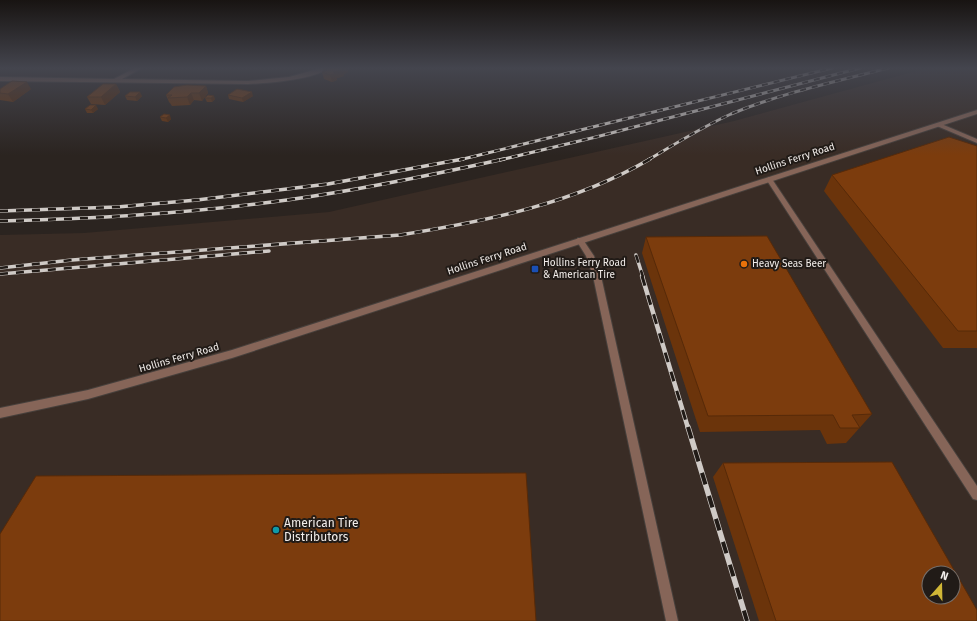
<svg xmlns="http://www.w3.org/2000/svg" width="977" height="621" viewBox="0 0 977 621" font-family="'Fira Sans',sans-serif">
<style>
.built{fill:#392c25;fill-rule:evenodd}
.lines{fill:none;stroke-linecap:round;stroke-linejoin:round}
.service-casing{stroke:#47403c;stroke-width:2}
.minor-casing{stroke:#47403c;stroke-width:2}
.tertiary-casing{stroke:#47403c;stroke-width:2}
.service{fill:#866558;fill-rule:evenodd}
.minor{fill:#866558;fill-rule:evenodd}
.tertiary{fill:#866558;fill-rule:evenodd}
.rail-far3-casing{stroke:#cfcac6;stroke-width:3}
.rail-far2-casing{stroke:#cfcac6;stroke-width:3.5}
.rail-far1-casing{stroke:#cfcac6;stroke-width:4.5}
.rail-casing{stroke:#cfcac6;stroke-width:5.5}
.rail-far3{stroke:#211b17;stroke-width:2;stroke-dasharray:6;stroke-linecap:butt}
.rail-far2{stroke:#211b17;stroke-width:2.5;stroke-dasharray:8;stroke-linecap:butt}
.rail-far1{stroke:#211b17;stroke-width:3;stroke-dasharray:10;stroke-linecap:butt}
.rail{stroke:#211b17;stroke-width:4;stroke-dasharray:12;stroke-linecap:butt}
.wall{fill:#6b340b}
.shaded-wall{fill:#572a09}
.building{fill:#7c3c0d;stroke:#572a09;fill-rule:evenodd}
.food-dot{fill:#e8710a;stroke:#211b17;stroke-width:1.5}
.transit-dot{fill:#1a4fb4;stroke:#211b17;stroke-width:1.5}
.culture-dot{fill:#0f9aa8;stroke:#211b17;stroke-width:1.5}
.labels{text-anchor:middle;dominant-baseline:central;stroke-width:4;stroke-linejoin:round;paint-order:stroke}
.street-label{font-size:10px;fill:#f2edea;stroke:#211b17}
.poi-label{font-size:10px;fill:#f2edea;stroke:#211b17;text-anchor:start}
.near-poi-label{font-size:12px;fill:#f2edea;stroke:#211b17;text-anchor:start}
</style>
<rect width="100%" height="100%" fill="#2b2420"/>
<path class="built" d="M 927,68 L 977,68 L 977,621 L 0,621 L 0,235 L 84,233 L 329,212 L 734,121 ZM 929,573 L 953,573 L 953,597 L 929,597 Z"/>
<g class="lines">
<defs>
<g id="service">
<path d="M 939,123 L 977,139 L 977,143 L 937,126 L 936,125 Z"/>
<path d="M 769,177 L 772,179 L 977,486 L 977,500 L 973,499 L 766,179 Z"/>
<path d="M 578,238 L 582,238 L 594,256 L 601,276 L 678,621 L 666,621 L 593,276 L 586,256 L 576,240 Z"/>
</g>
<path id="minor" d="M 135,68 L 142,68 L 122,79 L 248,81 L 289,77 L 321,68 L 329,68 C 312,80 269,83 248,84 L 0,81 L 0,77 L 114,79 Z"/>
<path id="tertiary" d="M 977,110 L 977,114 L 232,358 L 88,399 L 0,418 L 0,408 L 88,390 L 232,350 Z"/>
</defs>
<use href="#service" class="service-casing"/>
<use href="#minor" class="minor-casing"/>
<use href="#tertiary" class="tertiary-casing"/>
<use href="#service" class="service"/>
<use href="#minor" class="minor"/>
<use href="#tertiary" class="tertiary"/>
<defs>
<g id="rail-far3">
<path d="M 459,160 L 832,68"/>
<path d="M 500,160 L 596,137 L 860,68"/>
<path d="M 648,160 C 675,144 702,127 731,114 C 781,93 835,82 888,68"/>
</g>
<g id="rail-far2">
<path d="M 0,211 L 117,207 L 197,200 L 328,184 L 463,159"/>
<path d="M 0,221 C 96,219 192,213 287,200 C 360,190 432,175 504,159"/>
<path d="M 636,255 L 643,277"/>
<path d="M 0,268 L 72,260 L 400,235 C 487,221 573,204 650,159"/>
<path d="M 0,274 L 269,251"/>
</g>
<path id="rail-far1" d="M 642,276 L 688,428"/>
<path id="rail" d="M 688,427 L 747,621"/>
</defs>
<use href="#rail-far3" class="rail-far3-casing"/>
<use href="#rail-far2" class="rail-far2-casing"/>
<use href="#rail-far1" class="rail-far1-casing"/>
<use href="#rail" class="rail-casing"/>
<use href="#rail-far3" class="rail-far3"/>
<use href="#rail-far2" class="rail-far2"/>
<use href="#rail-far1" class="rail-far1"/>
<use href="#rail" class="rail"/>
</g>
<g class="wall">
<path d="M 96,68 L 114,68 L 110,70 Z"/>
<path d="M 323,68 L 348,72 L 344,74 L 344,76 L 337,78 L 337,80 L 332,82 L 324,79 L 322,72 L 323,71 Z"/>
<path d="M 116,84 L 120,92 L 105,105 L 91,104 L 87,97 Z"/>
<path d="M 206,86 L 208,93 L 202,101 L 194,100 L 190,105 L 172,106 L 170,103 L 169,102 L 166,95 Z"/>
<path d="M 0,89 L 31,89 L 13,102 L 0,100 Z"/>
<path d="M 208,95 L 215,99 L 212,102 L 207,102 L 205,98 Z"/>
<path d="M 228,95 L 253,96 L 243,102 L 229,99 Z"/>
<path d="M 125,96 L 142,96 L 137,101 L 127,100 Z"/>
<path d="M 85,109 L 98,109 L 93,113 L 87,113 Z"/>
<path d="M 164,114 L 171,119 L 168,122 L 162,121 L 160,117 Z"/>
<path d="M 977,146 L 977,348 L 943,348 L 824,191 L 832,175 Z"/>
<path d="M 646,237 L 872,414 L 846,443 L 827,444 L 820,430 L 700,432 L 642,253 Z"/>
<path d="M 723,463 L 977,621 L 759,621 L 713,477 Z"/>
</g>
<g class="shaded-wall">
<path d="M 340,68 L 348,68 L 348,72 L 344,74 L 344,76 L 337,78 L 337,80 L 332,82 L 330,75 L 333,72 Z"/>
<path d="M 27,82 L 31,89 L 13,102 L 8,94 Z"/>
<path d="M 116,84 L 120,92 L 105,105 L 101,97 Z"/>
<path d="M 206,86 L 208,93 L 202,101 L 199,93 Z"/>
<path d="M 140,92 L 142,96 L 137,101 L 135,97 Z"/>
<path d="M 252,92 L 253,96 L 243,102 L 242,98 Z"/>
<path d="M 191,93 L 194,100 L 190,105 L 187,97 Z"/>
<path d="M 214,96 L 215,99 L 212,102 L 211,98 Z"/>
<path d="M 96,105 L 98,109 L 93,113 L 91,110 Z"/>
<path d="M 170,115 L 171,119 L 168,122 L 166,118 Z"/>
</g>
<g class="building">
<path d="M 323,68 L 341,68 L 343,69 L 333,72 L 336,73 L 330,75 L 322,72 L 327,70 Z"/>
<path d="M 12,81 L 27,82 L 8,94 L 0,93 L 0,89 Z"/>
<path d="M 103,84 L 116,84 L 101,97 L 87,97 Z"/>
<path d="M 187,85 L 206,86 L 199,93 L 191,93 L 187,97 L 168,98 L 172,95 L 166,95 L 174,87 Z"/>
<path d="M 237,89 L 252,92 L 242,98 L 228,95 Z"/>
<path d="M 130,92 L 140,92 L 135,97 L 125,96 Z"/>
<path d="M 208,95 L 214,96 L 211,98 L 205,98 Z"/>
<path d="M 90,105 L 96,105 L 91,110 L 85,109 Z"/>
<path d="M 164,114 L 170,115 L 166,118 L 160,117 Z"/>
<path d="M 949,137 L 977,146 L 977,331 L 958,331 L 832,175 Z"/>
<path d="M 767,236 L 872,414 L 852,415 L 860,428 L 840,428 L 833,415 L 708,416 L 646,237 Z"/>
<path d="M 892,462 L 977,610 L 977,621 L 776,621 L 723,463 ZM 929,573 L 953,573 L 953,597 L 929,597 Z"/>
<path d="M 526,473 L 536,621 L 0,621 L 0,534 L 36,476 Z"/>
</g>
<linearGradient id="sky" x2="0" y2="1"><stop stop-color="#181412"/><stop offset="0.44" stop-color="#44454e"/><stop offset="1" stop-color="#44454e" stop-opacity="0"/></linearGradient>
<rect width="977" height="155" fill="url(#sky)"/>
<circle class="food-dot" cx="744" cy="264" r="4"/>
<rect class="transit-dot" x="531" y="265" width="8" height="8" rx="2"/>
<circle class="culture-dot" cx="276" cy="530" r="4"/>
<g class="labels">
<g class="street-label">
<text transform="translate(795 159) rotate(-18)">Hollins Ferry Road</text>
<text transform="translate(487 259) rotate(-18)">Hollins Ferry Road</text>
<text transform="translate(179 358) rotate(-16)">Hollins Ferry Road</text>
</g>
<g class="poi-label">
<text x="543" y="263">Hollins Ferry Road<tspan x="543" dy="12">&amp; American Tire</tspan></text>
<text x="752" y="264">Heavy Seas Beer</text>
</g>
<g class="near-poi-label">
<text x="284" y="523">American Tire<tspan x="284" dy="14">Distributors</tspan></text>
</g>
</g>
<g transform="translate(941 585) rotate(20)"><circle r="19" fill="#211b17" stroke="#756f6b"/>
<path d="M0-3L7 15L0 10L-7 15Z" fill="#d1b736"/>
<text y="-6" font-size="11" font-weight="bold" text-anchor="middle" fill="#f2edea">N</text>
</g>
</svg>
